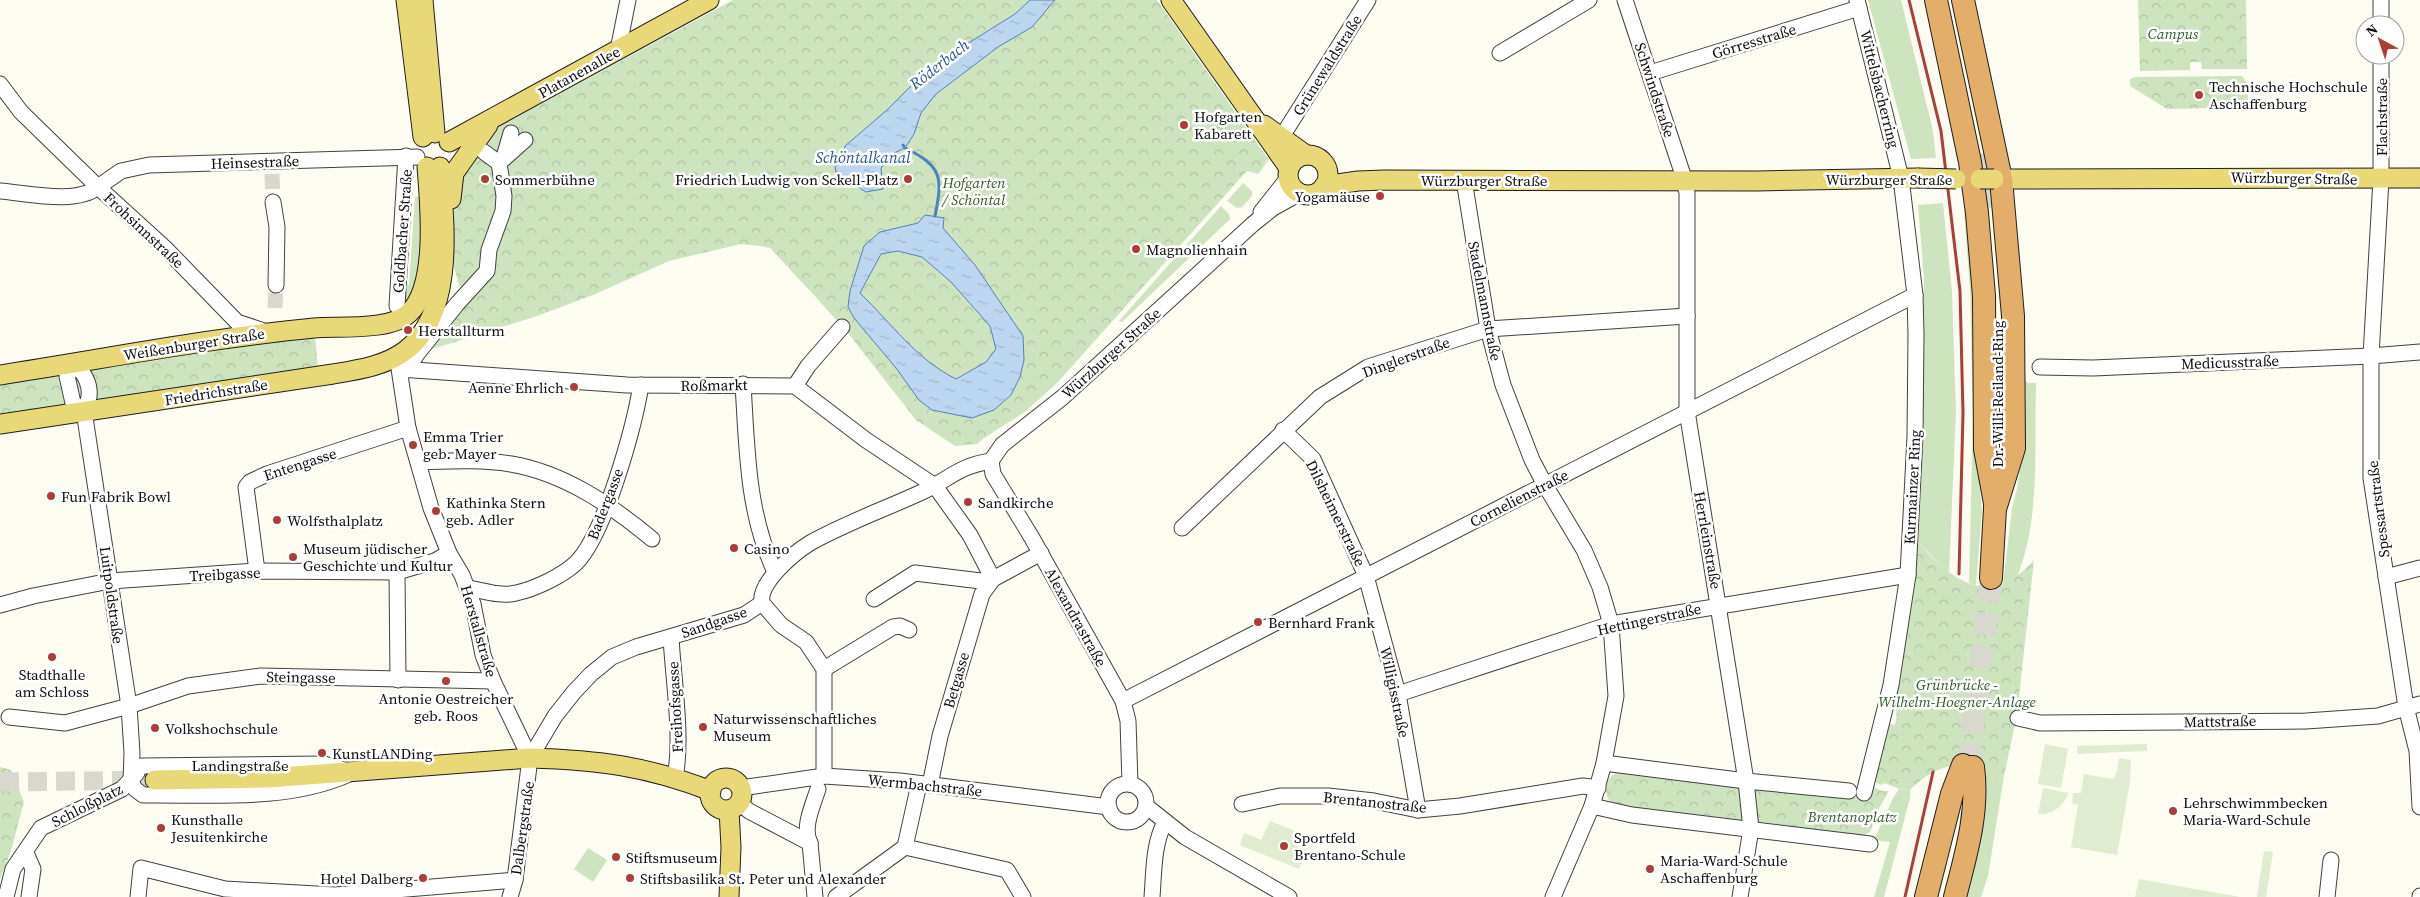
<svg xmlns="http://www.w3.org/2000/svg" width="2420" height="897" viewBox="0 0 2420 897" font-family="'Source Serif 4',serif">
<style>
.grass{fill:#cee4be}
.park{fill:url(#park-crowns)}
.pitch{fill:#dfeccf}
.water{fill:url(#water-ripples);stroke:#4c84bd;fill-rule:evenodd}
.lines{fill:none;stroke-linecap:round;stroke-linejoin:round}
.stream{stroke:#4c84bd;stroke-width:3}
.minor-tunnel{stroke:#d9d8cf;stroke-width:15;stroke-dasharray:15 8;stroke-linecap:butt}
.major-tunnel{stroke:#d9d8cf;stroke-width:19;stroke-dasharray:19 9;stroke-linecap:butt}
.highway-tunnel{stroke:#d9d8cf;stroke-width:22;stroke-dasharray:22 11;stroke-linecap:butt}
.minor-casing{stroke:#414141;stroke-width:17}
.major-casing{stroke:#1f1f1f;stroke-width:21}
.highway-casing{stroke:#1f1f1f;stroke-width:24}
.minor{stroke:#fff;stroke-width:15}
.major{stroke:#e8d877;stroke-width:19}
.highway{stroke:#e2ae6a;stroke-width:22}
.rail{stroke:#ad3e37;stroke-width:3}
.major-bridge-casing{stroke:#1f1f1f;stroke-width:21;stroke-linecap:butt}
.major-bridge{stroke:#e8d877;stroke-width:19}
.poi-dot{fill:#ad3e37;stroke:#fff;stroke-width:2}
.labels{text-anchor:middle;dominant-baseline:central;stroke-width:5;stroke-linejoin:round;paint-order:stroke}
.park-label{font-size:15px;font-style:italic;fill:#2c5e26;stroke:#fff}
.street-label{font-size:15px;fill:#0e0e0e;stroke:#fff}
.poi-label{font-size:15px;fill:#0e0e0e;stroke:#fff;text-anchor:start}
.water-label{font-size:16px;font-style:italic;fill:#275791;stroke:#fff}
</style>
<defs>
<pattern id="park-crowns" width="20" height="18" patternUnits="userSpaceOnUse" patternTransform="scale(1.25)"><rect width="20" height="18" fill="#cee4be"/><path d="M2 6a3 3 0 1 1 6 0M12 15a3 3 0 1 1 6 0" fill="none" stroke="#b0c2a2"/></pattern>
<pattern id="water-ripples" width="26" height="14" patternUnits="userSpaceOnUse" patternTransform="scale(1.25)"><rect width="26" height="14" fill="#bcd6ef"/><path d="M2 4q2-2 4 0t4 0M15 11q2-2 4 0t4 0" fill="none" stroke="#a0b6cc"/></pattern>
</defs>
<rect width="100%" height="100%" fill="#fdfcf1"/>
<g class="grass">
<path d="M 1868,0 L 1901,0 L 1933,131 L 1936,158 L 1911,159 Z"/>
<path d="M 1243,183 L 1252,191 L 1252,196 L 1242,207 L 1237,208 L 1227,201 Z"/>
<path d="M 425,196 L 418,287 L 402,309 L 402,286 L 409,285 L 415,197 Z"/>
<path d="M 1943,203 L 1952,291 L 1956,411 L 1949,574 L 1918,542 L 1924,278 L 1918,205 Z"/>
<path d="M 1221,206 L 1229,214 L 1230,219 L 1122,322 L 1119,321 Z"/>
<path d="M 1964,211 L 1968,218 L 1977,343 L 1978,467 L 1982,511 L 1976,585 L 1969,583 L 1973,415 L 1970,289 Z"/>
<path d="M 2021,376 L 2028,383 L 2036,383 C 2034,446 2041,518 2017,577 L 2003,584 L 2012,508 L 2017,489 L 2022,455 Z"/>
<path d="M 1983,770 L 1997,781 L 2004,776 L 1988,876 L 1981,897 L 1960,897 Z"/>
<path d="M 1899,789 L 1910,790 L 1910,798 L 1884,897 L 1874,897 L 1890,842 L 1874,840 L 1893,798 Z"/>
<path d="M 588,848 L 607,860 L 593,882 L 574,869 Z"/>
</g>
<g class="park">
<path d="M 733,0 L 1157,0 L 1266,156 L 1270,158 L 1258,174 L 1247,171 L 1245,173 L 1058,382 L 1026,411 L 984,438 L 977,444 L 955,446 L 916,420 L 848,333 L 812,293 L 770,248 L 760,246 L 741,244 L 669,261 L 593,295 L 537,316 L 429,350 L 464,301 L 454,268 L 454,195 L 458,172 L 493,130 Z"/>
<path d="M 2138,0 L 2246,0 L 2247,69 L 2202,69 L 2201,62 L 2190,62 L 2190,70 L 2140,71 Z"/>
<path d="M 2242,76 L 2249,85 L 2247,107 L 2167,109 L 2130,86 L 2130,79 L 2135,77 Z"/>
<path d="M 315,336 L 318,368 C 212,382 106,401 0,415 L 0,382 L 95,365 Z"/>
<path d="M 1918,542 C 1952,582 1991,609 2034,560 L 2017,715 L 2004,776 L 1997,781 C 1965,756 1937,763 1910,790 L 1899,789 L 1885,783 L 1881,785 L 1873,781 L 1885,722 L 1895,725 C 1899,709 1894,706 1895,691 L 1909,616 Z"/>
<path d="M 0,767 L 11,770 L 24,802 L 11,851 L 0,879 Z"/>
<path d="M 1617,772 L 1867,798 L 1871,786 L 1882,791 L 1889,791 L 1878,810 L 1870,832 L 1859,838 L 1615,806 L 1608,799 C 1603,787 1607,778 1617,772 Z"/>
</g>
<g class="pitch">
<path d="M 2045,744 L 2068,749 L 2061,788 L 2038,784 Z"/>
<path d="M 2147,744 L 2147,751 L 2077,754 L 2077,746 Z"/>
<path d="M 2119,758 L 2131,760 L 2130,782 L 2117,855 L 2071,847 L 2078,805 L 2072,803 L 2073,793 L 2081,793 L 2084,774 L 2113,779 L 2117,772 Z"/>
<path d="M 2043,788 L 2069,793 C 2063,806 2053,815 2038,814 Z"/>
<path d="M 1270,821 L 1312,838 L 1299,869 L 1240,845 L 1244,833 L 1261,840 Z"/>
<path d="M 2264,851 L 2273,852 L 2266,897 L 2257,897 Z"/>
<path d="M 2139,879 L 2240,897 L 2135,897 Z"/>
</g>
<g class="water">
<path d="M 1030,0 L 1055,0 L 1032,27 L 998,47 L 936,94 L 921,113 L 914,134 L 905,148 L 894,153 L 881,168 L 883,189 L 866,192 C 855,186 849,178 836,173 L 835,166 L 842,160 L 845,146 L 887,110 L 916,81 L 962,47 L 1015,14 Z"/>
<path d="M 925,215 L 944,218 L 943,228 L 975,265 L 1023,336 L 1024,360 L 1020,377 L 1011,395 L 994,410 L 972,418 L 932,410 L 919,400 L 896,368 L 854,318 L 848,307 L 850,291 L 864,246 L 880,232 L 918,223 ZM 898,251 L 922,257 L 951,282 L 990,326 L 996,349 L 986,362 L 956,379 C 916,359 892,324 860,293 L 881,254 Z"/>
</g>
<g class="lines">
<path class="stream" d="M 903,145 L 905,148 C 942,166 943,177 935,216"/>
<g class="minor-tunnel">
<path d="M 272,174 L 273,202"/>
<path d="M 275,308 L 276,285"/>
</g>
<path class="major-tunnel" d="M 0,782 L 155,780"/>
<g class="highway-tunnel">
<path d="M 1984,153 L 1990,210"/>
<path d="M 1968,766 L 1991,578"/>
</g>
<defs>
<g id="minor">
<path d="M 1625,0 L 1682,172 L 1687,193 L 1687,411 L 1746,781 L 1751,829 L 1740,897"/>
<path d="M 1857,0 L 1901,178 L 1915,295 L 1916,334 L 1915,436 L 1908,575 L 1891,685 L 1864,793"/>
<path d="M 2381,0 L 2381,25"/>
<path d="M 618,50 L 628,0"/>
<path d="M 1500,53 L 1589,0"/>
<path d="M 2381,55 L 2381,179 L 2371,356 L 2371,478 L 2406,707 L 2417,751 L 2420,807"/>
<path d="M 1650,73 L 1859,8"/>
<path d="M 0,84 L 21,112 L 98,187 L 121,171 L 149,165 L 417,157"/>
<path d="M 1286,130 L 1368,0"/>
<path d="M 504,157 L 511,133"/>
<path d="M 499,163 L 525,140"/>
<path d="M 1464,180 L 1488,329 L 1503,385 L 1532,460 L 1545,485 L 1584,550 L 1600,587 L 1611,624 L 1616,696 L 1604,763 L 1592,806 L 1553,897"/>
<path d="M 0,191 C 27,193 76,205 98,187 L 165,248 L 237,322 L 267,332"/>
<path d="M 273,202 L 277,227 L 276,285"/>
<path d="M 1261,212 L 1288,178"/>
<path d="M 397,306 L 406,156"/>
<path d="M 398,362 L 408,428 L 431,508 L 449,553 L 462,575 L 473,604 L 483,655 L 493,681 L 530,758"/>
<path d="M 2040,367 L 2093,368 L 2371,356 L 2420,352"/>
<path d="M 400,369 L 627,385 L 795,386 L 866,440 L 935,486 L 970,535 L 993,579"/>
<path d="M 407,370 L 417,354 L 457,304 L 487,271 L 489,250 L 503,211 L 504,196 L 499,163 L 484,152"/>
<path d="M 743,384 C 747,448 747,513 775,572"/>
<path d="M 795,386 L 808,366 L 842,327"/>
<path d="M 84,411 L 73,403 L 67,376 L 75,364 C 89,378 94,393 84,411 L 129,706 L 132,753 L 131,781 L 135,789 L 143,795 C 211,794 284,802 347,775"/>
<path d="M 1283,430 L 1313,459 L 1366,576 L 1398,694 L 1418,810"/>
<path d="M 991,461 L 1002,445 L 1063,397 L 1253,224 L 1273,208 L 1300,193"/>
<path d="M 991,461 L 993,474 L 1032,538 L 1123,701 L 1128,721 L 1130,784"/>
<path d="M 418,462 C 449,461 480,459 511,464 C 564,473 611,505 652,539"/>
<path d="M 1182,528 L 1320,397 L 1368,367 L 1488,329 L 1687,316"/>
<path d="M 257,571 L 246,487 L 250,482 L 267,474 L 408,428"/>
<path d="M 397,572 L 398,680"/>
<path d="M 2386,577 L 2420,568"/>
<path d="M 467,588 C 482,590 500,597 516,593 C 535,589 562,576 576,563 C 605,534 634,427 641,385"/>
<path d="M 874,599 L 915,573 L 981,581 L 993,579 L 1041,553"/>
<path d="M 762,603 C 758,583 794,553 810,543 C 846,523 885,509 922,492 C 950,479 958,466 991,461"/>
<path d="M 762,603 L 781,625 L 806,642 L 824,669 L 824,776"/>
<path d="M 0,605 L 33,596 L 110,581 L 257,571 L 397,572 L 435,561 L 449,553"/>
<path d="M 671,637 C 673,678 683,738 675,777"/>
<path d="M 824,669 L 893,627 L 900,626 L 909,630"/>
<path d="M 1398,694 L 1611,624 L 1908,575"/>
<path d="M 1123,701 L 1915,295"/>
<path d="M 9,717 L 65,723 L 129,706 L 188,686 L 261,676 L 493,681"/>
<path d="M 2018,718 L 2040,723 L 2306,721 L 2378,716 L 2420,704"/>
<path d="M 1604,763 L 1746,781 L 1849,791"/>
<path d="M 142,766 L 324,764 L 344,770"/>
<circle cx="1127" cy="803" r="19"/>
<path d="M 930,785 L 940,736 L 982,594 L 993,579"/>
<path d="M 741,788 L 824,776 L 900,781 L 1109,807"/>
<path d="M 740,803 L 749,811 L 810,843"/>
<path d="M 1242,804 L 1280,796 L 1328,796 L 1374,801 L 1418,810 L 1460,806 L 1583,786 L 1598,788"/>
<path d="M 1146,806 L 1185,837 L 1289,897"/>
<path d="M 1592,806 L 1632,815 L 1870,844"/>
<path d="M 905,847 L 1007,870 L 1023,897"/>
<path d="M 26,853 L 33,869 L 29,897"/>
<path d="M 6,897 L 13,869 L 41,828 L 122,789 L 137,773"/>
<path d="M 138,897 L 141,868 L 225,889 L 335,895 L 515,880"/>
<path d="M 510,897 L 515,880 L 530,758 L 555,716 L 574,692 L 591,674 L 612,657 L 636,647 L 744,615 L 762,603"/>
<path d="M 815,897 L 810,843 C 802,828 813,805 818,789"/>
<path d="M 836,897 L 905,847 L 919,784"/>
<path d="M 1152,897 C 1154,873 1153,844 1165,822"/>
<path d="M 2327,897 L 2331,860"/>
<path d="M 2420,897 L 2420,896"/>
</g>
<g id="major">
<path d="M 406,0 L 423,137"/>
<path d="M 423,0 L 435,133"/>
<path d="M 1171,0 L 1289,168"/>
<path d="M 1264,125 L 1306,155"/>
<path d="M 449,142 L 709,0"/>
<circle cx="1308" cy="175" r="20"/>
<path d="M 1994,179 L 2420,178"/>
<path d="M 1324,186 L 1358,181 L 1384,180 L 1757,181 L 1918,178"/>
<path d="M 451,199 L 454,173 L 488,125"/>
<path d="M 0,375 C 104,359 209,338 314,328 C 338,326 391,331 409,313 C 438,286 430,204 427,167"/>
<path d="M 0,424 L 333,374 C 357,370 385,366 405,351 C 456,313 444,222 440,167"/>
<circle cx="726" cy="794" r="16"/>
<path d="M 155,780 L 268,778 L 530,758 C 598,760 647,766 711,791"/>
<path d="M 729,810 L 731,847 L 729,897"/>
</g>
<g id="highway">
<path d="M 1936,0 L 1970,162 L 1977,213 L 1984,296 L 1985,449 L 1995,503"/>
<path d="M 1963,0 L 2001,179 L 2013,316 L 2014,448 L 1996,506"/>
<path d="M 1991,578 L 1996,491"/>
<path d="M 1926,897 L 1952,794 L 1963,765"/>
<path d="M 1955,897 C 1966,854 1979,812 1973,767"/>
</g>
</defs>
<use href="#minor" class="minor-casing"/>
<use href="#major" class="major-casing"/>
<use href="#highway" class="highway-casing"/>
<use href="#minor" class="minor"/>
<use href="#major" class="major"/>
<use href="#highway" class="highway"/>
<g class="rail">
<path d="M 1909,0 L 1941,131 L 1960,291 L 1963,413 L 1959,574"/>
<path d="M 1905,897 L 1933,772"/>
</g>
<defs>
<g id="major-bridge">
<path d="M 1918,178 L 1956,179"/>
<path d="M 1980,179 L 1994,179"/>
</g>
</defs>
<use href="#major-bridge" class="major-bridge-casing"/>
<use href="#major-bridge" class="major-bridge"/>
</g>
<g class="poi-dot">
<circle cx="2199" cy="95" r="5"/>
<circle cx="1184" cy="125" r="5"/>
<circle cx="485" cy="179" r="5"/>
<circle cx="908" cy="179" r="5"/>
<circle cx="1380" cy="196" r="5"/>
<circle cx="1136" cy="249" r="5"/>
<circle cx="408" cy="330" r="5"/>
<circle cx="574" cy="387" r="5"/>
<circle cx="413" cy="445" r="5"/>
<circle cx="51" cy="496" r="5"/>
<circle cx="968" cy="502" r="5"/>
<circle cx="436" cy="511" r="5"/>
<circle cx="277" cy="520" r="5"/>
<circle cx="734" cy="548" r="5"/>
<circle cx="293" cy="557" r="5"/>
<circle cx="1258" cy="622" r="5"/>
<circle cx="52" cy="657" r="5"/>
<circle cx="446" cy="681" r="5"/>
<circle cx="703" cy="727" r="5"/>
<circle cx="155" cy="728" r="5"/>
<circle cx="322" cy="753" r="5"/>
<circle cx="2173" cy="811" r="5"/>
<circle cx="161" cy="828" r="5"/>
<circle cx="1284" cy="846" r="5"/>
<circle cx="616" cy="857" r="5"/>
<circle cx="1650" cy="869" r="5"/>
<circle cx="423" cy="878" r="5"/>
<circle cx="630" cy="878" r="5"/>
</g>
<g class="labels">
<g class="park-label">
<text x="2173" y="33">Campus</text>
<text x="974" y="182">Hofgarten<tspan x="974" dy="17">/ Schöntal</tspan></text>
<text x="1957" y="684">Grünbrücke -<tspan x="1957" dy="17">Wilhelm-Hoegner-Anlage</tspan></text>
<text x="1852" y="816">Brentanoplatz</text>
</g>
<g class="street-label">
<text transform="translate(1754 41) rotate(-17)">Görresstraße</text>
<text transform="translate(1327 65) rotate(-58)">Grünewaldstraße</text>
<text transform="translate(579 72) rotate(-29)">Platanenallee</text>
<text transform="translate(1880 89) rotate(76)">Wittelsbacherring</text>
<text transform="translate(1655 90) rotate(72)">Schwindstraße</text>
<text transform="translate(2381 117) rotate(-90)">Flachstraße</text>
<text transform="translate(255 162) rotate(-2)">Heinsestraße</text>
<text transform="translate(2294 178) rotate(1)">Würzburger Straße</text>
<text x="1889" y="179">Würzburger Straße</text>
<text x="1484" y="180">Würzburger Straße</text>
<text transform="translate(144 230) rotate(43)">Frohsinnstraße</text>
<text transform="translate(402 231) rotate(-86)">Goldbacher Straße</text>
<text transform="translate(1485 301) rotate(79)">Stadelmannstraße</text>
<text transform="translate(194 344) rotate(-9)">Weißenburger Straße</text>
<text transform="translate(1111 353) rotate(-42)">Würzburger Straße</text>
<text transform="translate(1406 357) rotate(-20)">Dinglerstraße</text>
<text transform="translate(2230 362) rotate(-2)">Medicusstraße</text>
<text transform="translate(714 385) rotate(-1)">Roßmarkt</text>
<text transform="translate(216 392) rotate(-9)">Friedrichstraße</text>
<text transform="translate(1997 394) rotate(-90)">Dr.-Willi-Reiland-Ring</text>
<text transform="translate(300 464) rotate(-18)">Entengasse</text>
<text transform="translate(1912 487) rotate(-87)">Kurmainzer Ring</text>
<text transform="translate(1519 498) rotate(-27)">Cornelienstraße</text>
<text transform="translate(605 504) rotate(-69)">Badergasse</text>
<text transform="translate(2378 509) rotate(-97)">Spessartstraße</text>
<text transform="translate(1336 513) rotate(64)">Dilsheimerstraße</text>
<text transform="translate(1708 540) rotate(80)">Herrleinstraße</text>
<text transform="translate(225 574) rotate(-3)">Treibgasse</text>
<text transform="translate(112 595) rotate(82)">Luitpoldstraße</text>
<text transform="translate(1076 617) rotate(61)">Alexandrastraße</text>
<text transform="translate(1649 619) rotate(-12)">Hettingerstraße</text>
<text transform="translate(714 622) rotate(-19)">Sandgasse</text>
<text transform="translate(479 631) rotate(74)">Herstallstraße</text>
<text transform="translate(301 677) rotate(1)">Steingasse</text>
<text transform="translate(956 680) rotate(-74)">Betgasse</text>
<text transform="translate(1395 692) rotate(78)">Willigisstraße</text>
<text transform="translate(675 707) rotate(-93)">Freihofsgasse</text>
<text transform="translate(2220 721) rotate(-1)">Mattstraße</text>
<text x="240" y="765">Landingstraße</text>
<text transform="translate(925 785) rotate(6)">Wermbachstraße</text>
<text transform="translate(1375 802) rotate(6)">Brentanostraße</text>
<text transform="translate(87 805) rotate(-27)">Schloßplatz</text>
<text transform="translate(522 828) rotate(-82)">Dalbergstraße</text>
</g>
<g class="poi-label">
<text x="2209" y="86">Technische Hochschule<tspan x="2209" dy="17">Aschaffenburg</tspan></text>
<text x="1194" y="116">Hofgarten<tspan x="1194" dy="17">Kabarett</tspan></text>
<text x="495" y="179">Sommerbühne</text>
<text x="898" y="179" text-anchor="end">Friedrich Ludwig von Sckell-Platz</text>
<text x="1370" y="196" text-anchor="end">Yogamäuse</text>
<text x="1146" y="249">Magnolienhain</text>
<text x="418" y="330">Herstallturm</text>
<text x="564" y="387" text-anchor="end">Aenne Ehrlich</text>
<text x="423" y="436">Emma Trier<tspan x="423" dy="17">geb. Mayer</tspan></text>
<text x="61" y="496">Fun Fabrik Bowl</text>
<text x="446" y="502">Kathinka Stern<tspan x="446" dy="17">geb. Adler</tspan></text>
<text x="978" y="502">Sandkirche</text>
<text x="287" y="520">Wolfsthalplatz</text>
<text x="303" y="548">Museum jüdischer<tspan x="303" dy="17">Geschichte und Kultur</tspan></text>
<text x="744" y="548">Casino</text>
<text x="1268" y="622">Bernhard Frank</text>
<text x="52" y="674" text-anchor="middle">Stadthalle<tspan x="52" dy="17">am Schloss</tspan></text>
<text x="446" y="698" text-anchor="middle">Antonie Oestreicher<tspan x="446" dy="17">geb. Roos</tspan></text>
<text x="713" y="718">Naturwissenschaftliches<tspan x="713" dy="17">Museum</tspan></text>
<text x="165" y="728">Volkshochschule</text>
<text x="332" y="753">KunstLANDing</text>
<text x="2183" y="802">Lehrschwimmbecken<tspan x="2183" dy="17">Maria-Ward-Schule</tspan></text>
<text x="171" y="819">Kunsthalle<tspan x="171" dy="17">Jesuitenkirche</tspan></text>
<text x="1294" y="837">Sportfeld<tspan x="1294" dy="17">Brentano-Schule</tspan></text>
<text x="626" y="857">Stiftsmuseum</text>
<text x="1660" y="860">Maria-Ward-Schule<tspan x="1660" dy="17">Aschaffenburg</tspan></text>
<text x="413" y="878" text-anchor="end">Hotel Dalberg</text>
<text x="640" y="878">Stiftsbasilika St. Peter und Alexander</text>
</g>
<g class="water-label">
<text transform="translate(939 64) rotate(-38)">Röderbach</text>
<text x="863" y="157">Schöntalkanal</text>
</g>
</g>
<g transform="translate(2380 40) rotate(320)"><circle r="24" fill="#ffffff" stroke="#9f9f9f"/>
<path d="M0-4L9 19L0 12L-9 19Z" fill="#ad3e37"/>
<text y="-8" font-size="14" font-weight="bold" text-anchor="middle" fill="#0e0e0e">N</text>
</g>
</svg>
